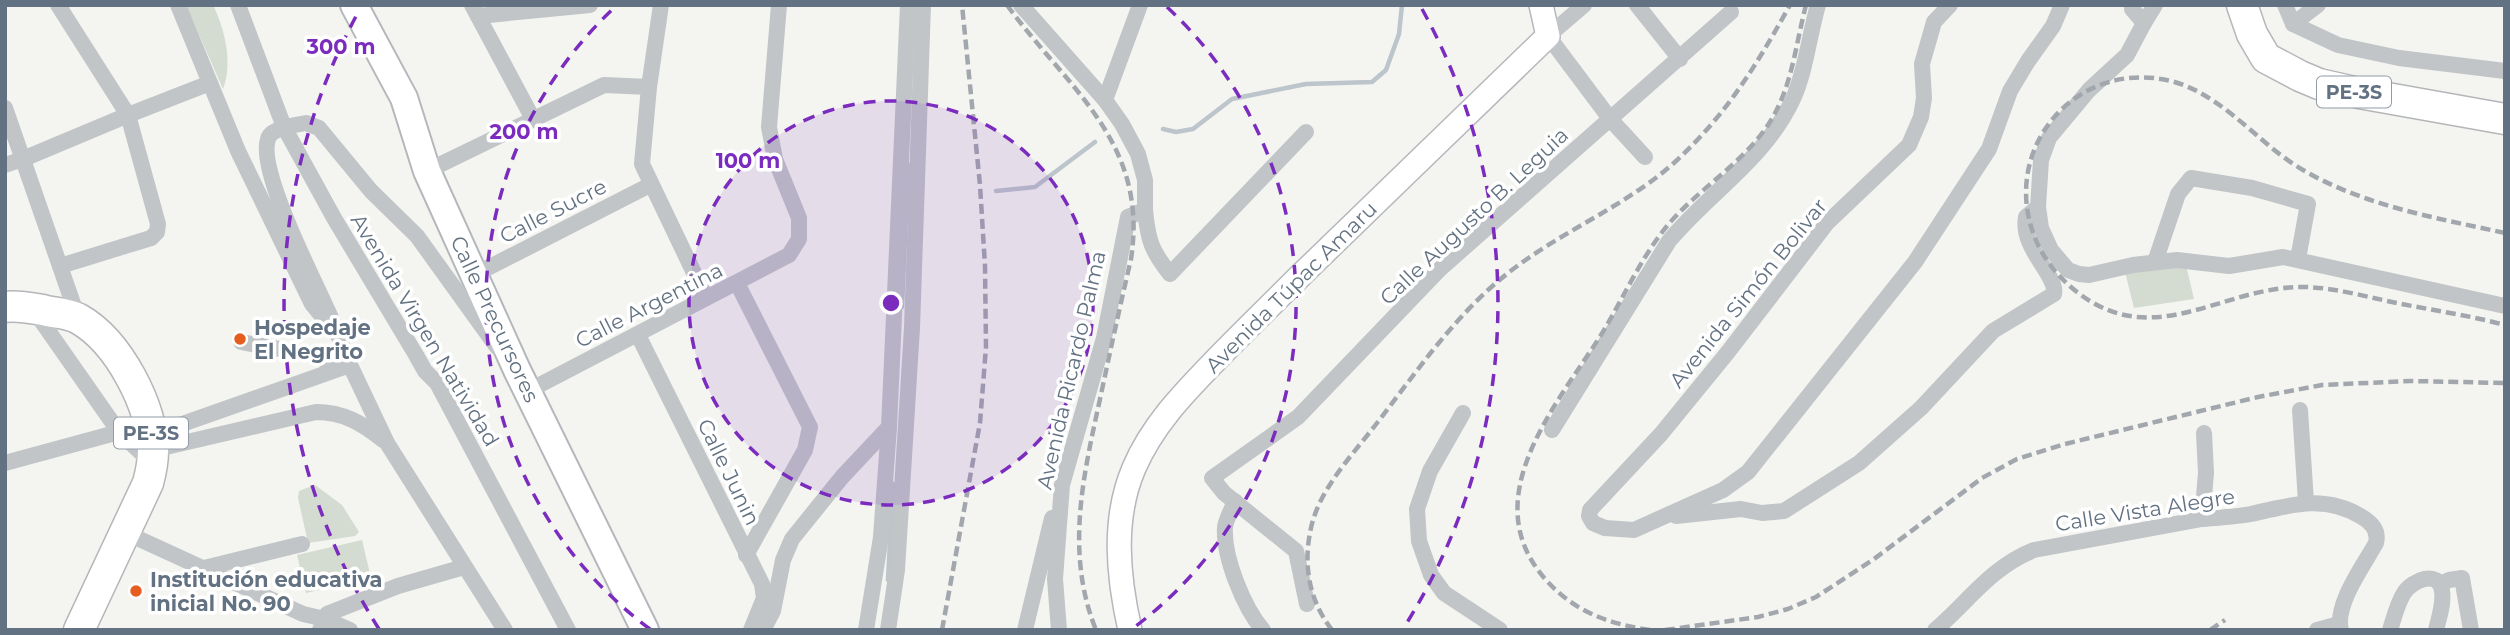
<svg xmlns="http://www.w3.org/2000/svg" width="2510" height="635" viewBox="0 0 2510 635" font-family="Montserrat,sans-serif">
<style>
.green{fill:#d4dbd1}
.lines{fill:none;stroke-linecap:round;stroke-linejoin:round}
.stream{stroke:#bbc5cb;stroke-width:4.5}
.secondary-casing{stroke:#b4b8bd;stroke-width:26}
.primary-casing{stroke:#b4b8bc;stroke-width:30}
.highway-casing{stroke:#b4b7ba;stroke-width:33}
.street{stroke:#c1c5c8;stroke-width:16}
.secondary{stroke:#fff;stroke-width:23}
.primary{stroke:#fff;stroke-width:26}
.highway{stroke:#fff;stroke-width:30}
.rail{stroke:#a2a7ad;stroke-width:4.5;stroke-dasharray:10 5;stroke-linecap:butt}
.ring{fill:none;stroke:#7b2cbf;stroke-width:3.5;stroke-dasharray:12 9}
.poi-dot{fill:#e55e20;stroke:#fff;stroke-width:2.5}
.labels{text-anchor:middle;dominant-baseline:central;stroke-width:7;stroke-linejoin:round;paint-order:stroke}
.shield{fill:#fff;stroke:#929ca8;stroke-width:2}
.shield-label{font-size:19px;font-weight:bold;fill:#637282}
.street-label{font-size:21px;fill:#637282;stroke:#fff}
.poi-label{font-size:21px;font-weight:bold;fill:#637282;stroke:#fff;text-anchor:start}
.centre{fill:#7b2cbf;stroke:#fff;stroke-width:3.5}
.ring-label{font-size:21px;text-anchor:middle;font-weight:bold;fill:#7b2cbf;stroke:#fff;stroke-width:7;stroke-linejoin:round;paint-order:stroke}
</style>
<rect width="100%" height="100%" fill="#f4f5f0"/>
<g class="green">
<path d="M 186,5 L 213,5 C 225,30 233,63 223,89 Z"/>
<path d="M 2186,265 L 2194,299 L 2134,308 L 2125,272 Z"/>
<path d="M 315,485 L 342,505 L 359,532 L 355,536 L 308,543 L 298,498 L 299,491 Z"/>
<path d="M 362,540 L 371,578 L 306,593 L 297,555 Z"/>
</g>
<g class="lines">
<g class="stream">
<path d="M 1163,129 L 1176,132 L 1193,129 L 1232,99 L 1306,84 L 1372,82 L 1386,70 L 1399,34 L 1402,5"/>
<path d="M 996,191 L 1035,187 L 1095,142"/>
<path d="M 902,307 L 908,165"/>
<path d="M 888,580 L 893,484"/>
</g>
<defs>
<path id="secondary" d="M 1130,630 C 1118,577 1112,519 1134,468 C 1152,426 1182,395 1213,363 C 1242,333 1271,305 1300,276 C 1383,196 1465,116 1548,36 L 1541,5"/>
<path id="primary" d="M 354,5 L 404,98 L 427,171 L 517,370 L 645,630"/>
<g id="highway">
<path d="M 2242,5 L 2252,34 L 2266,58 L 2300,76 L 2319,84 L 2359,93 L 2505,119"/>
<path d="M 5,307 C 17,305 31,308 43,310 C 53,313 69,313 79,319 C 119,342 152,406 153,451 C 153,462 151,472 148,483 L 79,630"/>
</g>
</defs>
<use href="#secondary" class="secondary-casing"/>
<use href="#primary" class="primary-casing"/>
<use href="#highway" class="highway-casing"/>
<g class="street">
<path d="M 58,5 L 128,115 L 158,224 L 157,232 L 151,238 L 60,266"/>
<path d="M 178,5 L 238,151 L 312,304 L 321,315 L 331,318 L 350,365 L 387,443 L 505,630"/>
<path d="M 238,5 L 284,127 L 306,123 L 319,128 L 371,191 L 417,236 L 497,347"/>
<path d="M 472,5 L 533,119"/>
<path d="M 661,5 L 649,87 L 642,164 L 706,298"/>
<path d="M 1021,5 L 1105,100 L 1122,124 L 1138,154 L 1145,180 L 1145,210 L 1128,217 L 1104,338 L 1062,485 L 1055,579 L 1059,630"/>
<path d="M 1584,5 L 1548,36 L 1611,120 L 1645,157"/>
<path d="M 1637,5 L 1680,59"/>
<path d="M 1950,5 L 1934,22 L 1922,64 L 1924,98 L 1921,117 L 1909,145 L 1827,223 L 1728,352 L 1661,434 L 1590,510 L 1589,516 L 1593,523 L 1605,528 L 1634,530 L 1723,490 L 1748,472 L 1915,262 L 1989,149 L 2010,91 L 2028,61 L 2053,26 L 2062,5"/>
<path d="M 2132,5 L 2132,9 L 2144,23 L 2155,5"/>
<path d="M 2285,5 L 2293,24 L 2338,45 L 2399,58 L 2505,71"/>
<path d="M 478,16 L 590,5"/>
<path d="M 2144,23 L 2127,55 L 2089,90 L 2049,138 L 2041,160 L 2038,207 L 2041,228 L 2051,250 L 2068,270 L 2079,274 L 2089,275 L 2133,265 L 2177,260 L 2229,266 L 2283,257 L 2505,306"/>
<path d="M 2293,24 L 2318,5"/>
<path d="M 1105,100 L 1140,5"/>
<path d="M 5,108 L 78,318"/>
<path d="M 5,165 L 23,159 L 128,115 L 210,83"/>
<path d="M 427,171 L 604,85 L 649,87"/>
<path d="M 1145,210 C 1148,240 1151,250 1170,274 L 1306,132"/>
<path d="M 2155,262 L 2178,194 L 2191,178 L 2252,188 L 2308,204 L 2298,259"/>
<path d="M 474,275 L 650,185"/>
<path d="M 737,283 L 810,427 L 805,450 L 746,555"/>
<path d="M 33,309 L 119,432"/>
<path d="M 331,318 C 316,283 257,171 268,139 C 270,132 278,130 284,127 L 334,218 L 416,355 L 425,371 L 437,383 L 568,630"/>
<path d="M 638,335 L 762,584 L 764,598 L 751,630"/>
<path d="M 241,342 L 312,355 L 344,367"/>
<path d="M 528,391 L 789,255 L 799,239 L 799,218 L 775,159 L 769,127 L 779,5"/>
<path d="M 2300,410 L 2306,502"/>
<path d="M 1463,413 L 1430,471 L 1417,509 L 1419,541 L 1431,575 L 1444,593 L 1500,630"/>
<path d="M 1552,430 L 1669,241 C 1709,193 1766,158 1793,99 C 1806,70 1809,36 1818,5"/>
<path d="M 151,435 L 350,365"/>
<path d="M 153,450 L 316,412 C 343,412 362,423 383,440"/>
<path d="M 5,463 L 119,432 L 153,464"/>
<path d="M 1235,501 C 1232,509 1226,519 1225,527 C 1223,557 1244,608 1263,630"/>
<path d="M 1676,516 L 1741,509 L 1762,513 L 1784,511 L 1859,463 L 1921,408 L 1993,331 L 2054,294 C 2058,275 2020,249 2026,217 L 2038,207"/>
<path d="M 2202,519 L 2206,473 L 2204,433"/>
<path d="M 124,532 L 303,614 L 325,619 L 350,630"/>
<path d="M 200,569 L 302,544"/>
<path d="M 2440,584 L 2449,580 L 2462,578 L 2471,630"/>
<path d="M 1307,604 L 1296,551 L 1224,493 L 1212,478 L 1298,417 L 1440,269 L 1731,12"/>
<path d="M 320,630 L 327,614 L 398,586 L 464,567"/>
<path d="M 763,630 L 773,611 L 783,560 L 792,539 L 842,477 L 889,427"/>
<path d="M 866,630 L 881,537 L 889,427 L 908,5"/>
<path d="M 888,630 L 897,570 L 912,328 L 923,5"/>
<path d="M 1025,630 L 1052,518"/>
<path d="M 1935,630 C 1968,602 1991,567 2034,550 L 2202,519 C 2218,518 2235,517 2251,514 C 2290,505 2325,494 2362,517 C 2372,523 2379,531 2376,543 C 2364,565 2334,605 2341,630"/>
<path d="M 2317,630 L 2339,624"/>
<path d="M 2390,630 C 2394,618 2397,604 2404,593 C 2412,580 2439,569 2442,591 C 2444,604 2439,617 2436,630"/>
</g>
<use href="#secondary" class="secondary"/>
<use href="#primary" class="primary"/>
<use href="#highway" class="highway"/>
<g class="rail">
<path d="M 1007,5 C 1068,89 1149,142 1131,259 C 1120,306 1110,352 1100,399 C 1083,477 1065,553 1096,630"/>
<path d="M 2505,233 C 2436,218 2365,206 2303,170 C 2258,144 2224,95 2171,81 C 2077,58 1999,148 2035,238 C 2044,260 2059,278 2077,292 C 2154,352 2221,287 2302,287 C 2332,287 2363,296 2392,302 C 2430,310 2468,315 2505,325"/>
<path d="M 942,630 L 980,423 L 986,347 L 985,266 L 980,185 L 962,5"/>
<path d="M 1332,630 C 1307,598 1302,559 1313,520 C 1324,484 1354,453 1377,423 C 1418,370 1455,315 1508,273 C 1561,231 1625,207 1675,162 C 1727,114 1756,66 1790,5"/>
<path d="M 1650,630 C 1609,624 1575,612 1547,581 C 1473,500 1556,406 1601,335 C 1623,299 1640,259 1667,226 C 1697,190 1742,164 1768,125 C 1792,89 1795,47 1806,5"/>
<path d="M 1665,630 L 1758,617 L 1788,609 L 1816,597 L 1874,559 L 1982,478 L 2017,459 L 2065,444 L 2258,397 L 2322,385 L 2411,381 L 2505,383"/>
<path d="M 2210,630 L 2225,620"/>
</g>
</g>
<circle cx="891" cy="303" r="202" fill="#7b2cbf" fill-opacity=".12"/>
<g class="ring">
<circle cx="891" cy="303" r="202"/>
<path d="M650 629A405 405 0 0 1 615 7M1167 7A405 405 0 0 1 1132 629"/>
<path d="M379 629A607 607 0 0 1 360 9M1422 9A607 607 0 0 1 1403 629"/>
</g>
<g class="poi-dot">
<circle cx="240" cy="339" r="7"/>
<circle cx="136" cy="591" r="7"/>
</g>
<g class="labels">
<g class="shield">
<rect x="2317" y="76.5" width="74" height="31" rx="5"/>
<rect x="114" y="417.5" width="74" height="31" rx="5"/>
</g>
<g class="shield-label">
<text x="2354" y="92">PE-3S</text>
<text x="151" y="433">PE-3S</text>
</g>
<g class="street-label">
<text transform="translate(553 211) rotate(-27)">Calle Sucre</text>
<text transform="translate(1474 216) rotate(-43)">Calle Augusto B. Leguia</text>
<text transform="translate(1291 287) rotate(-45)">Avenida Túpac Amaru</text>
<text transform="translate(1748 293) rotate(-51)">Avenida Simón Bolivar</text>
<text transform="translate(649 305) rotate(-27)">Calle Argentina</text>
<text transform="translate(495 319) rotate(65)">Calle Precursores</text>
<text transform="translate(425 330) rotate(59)">Avenida Virgen Natividad</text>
<text transform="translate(1071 370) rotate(-77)">Avenida Ricardo Palma</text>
<text transform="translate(729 472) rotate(64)">Calle Junin</text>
<text transform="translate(2145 510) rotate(-9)">Calle Vista Alegre</text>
</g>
<g class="poi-label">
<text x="254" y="327">Hospedaje<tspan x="254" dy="24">El Negrito</tspan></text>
<text x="150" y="579">Institución educativa<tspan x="150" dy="24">inicial No. 90</tspan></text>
</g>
</g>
<circle cx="891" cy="303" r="10" class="centre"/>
<g class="ring-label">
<text x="341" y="54">300 m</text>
<text x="524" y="139">200 m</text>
<text x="748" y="168">100 m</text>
</g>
<rect width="2510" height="635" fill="none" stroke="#637282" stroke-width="14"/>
</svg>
